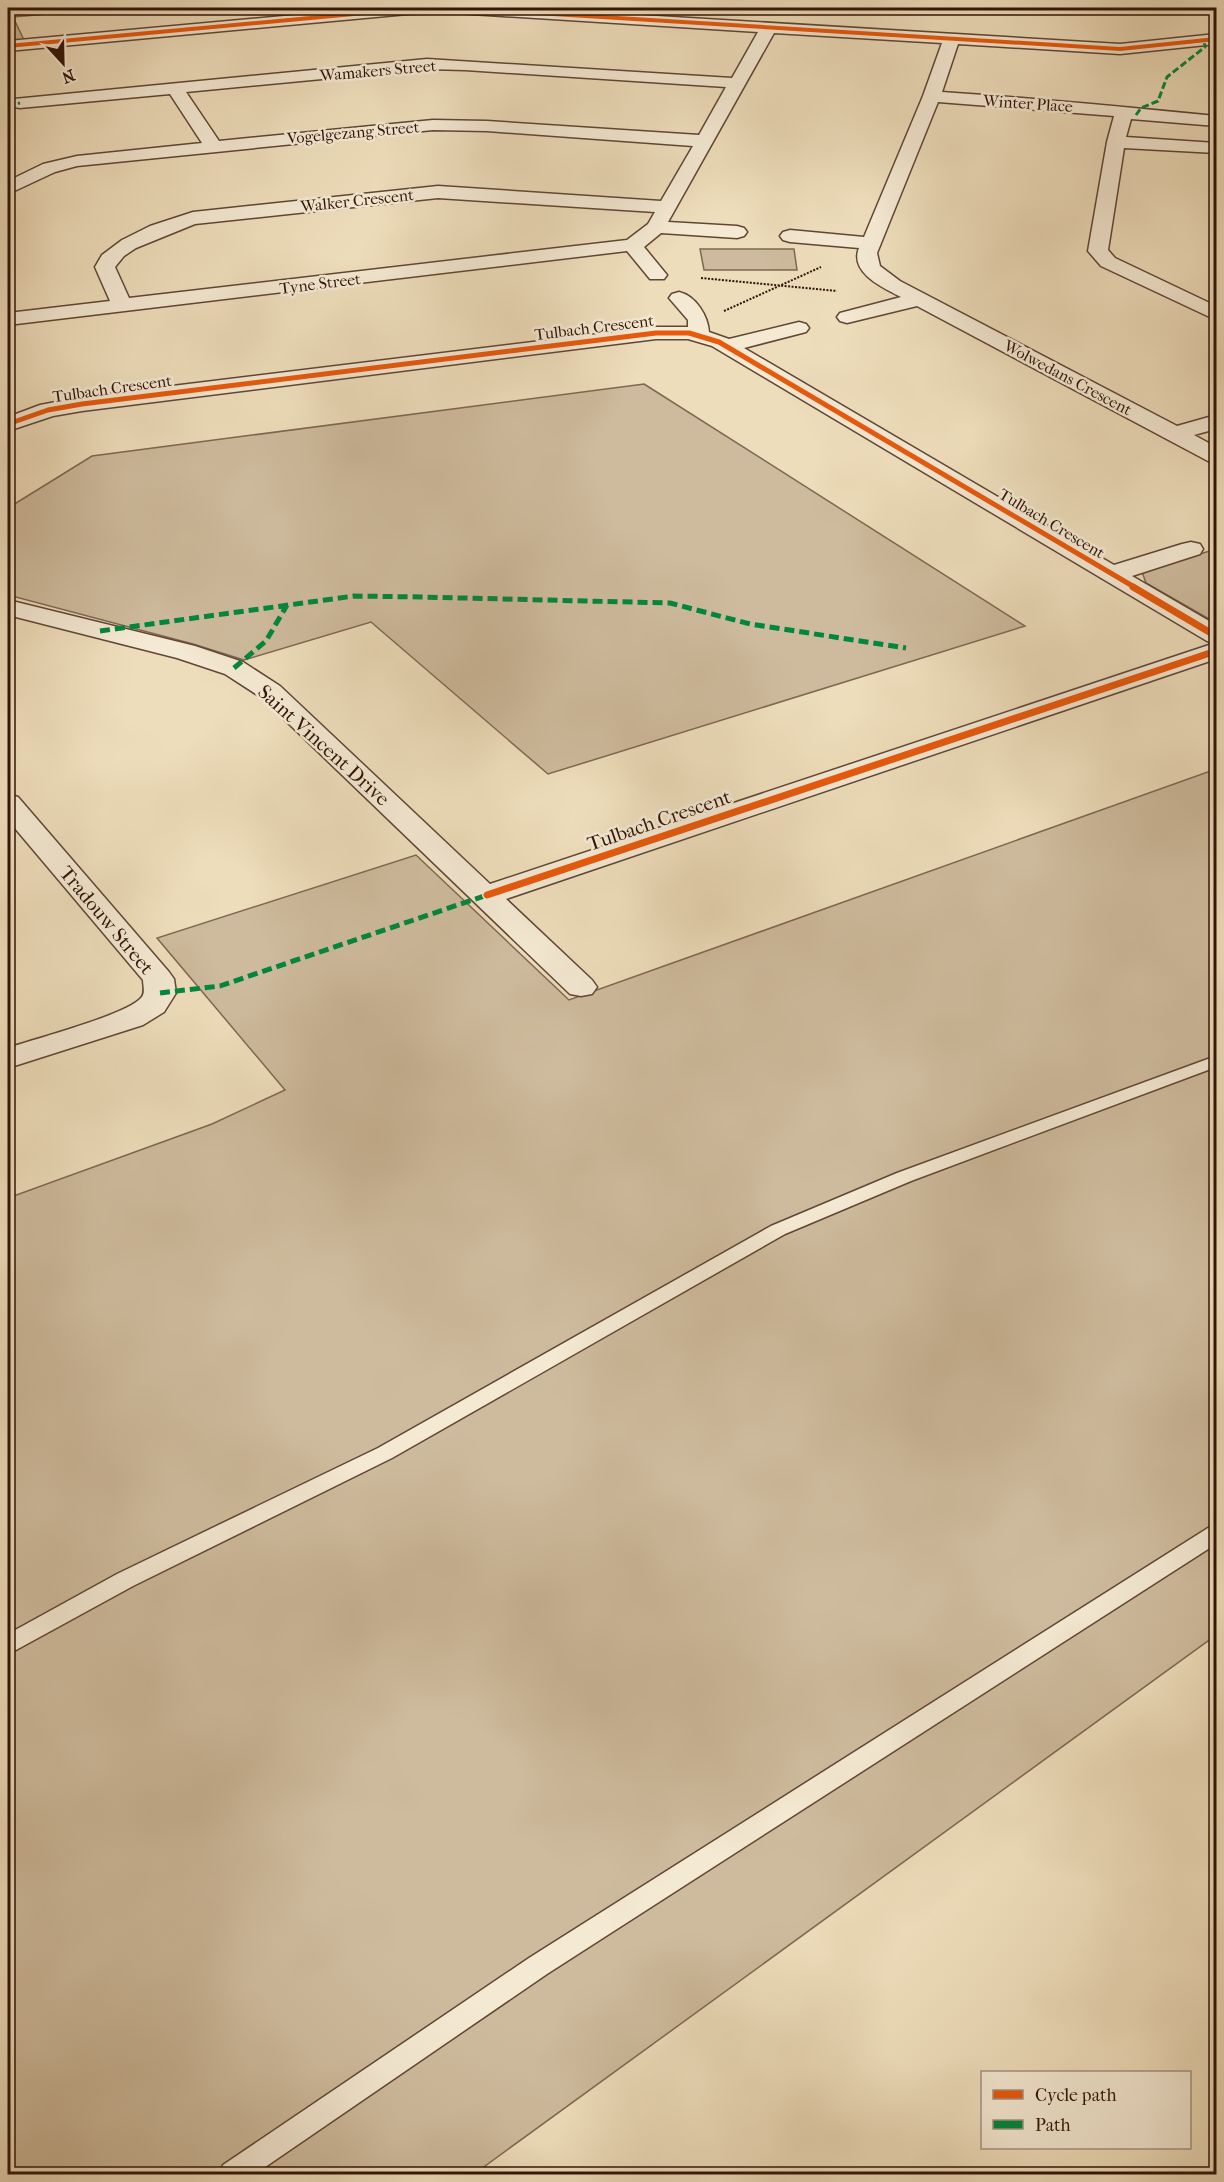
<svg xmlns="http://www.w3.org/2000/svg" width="1224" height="2182" font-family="'IM FELL French Canon',serif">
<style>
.green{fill:#cebb9d;stroke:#7f6752;stroke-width:1.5}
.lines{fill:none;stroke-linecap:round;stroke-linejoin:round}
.lane-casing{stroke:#604635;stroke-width:3}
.street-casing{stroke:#604635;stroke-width:3}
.path{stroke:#301308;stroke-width:2;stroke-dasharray:2 1.5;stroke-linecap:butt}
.lane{fill:#f4e9d3;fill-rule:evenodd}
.street{fill:#f4e9d3;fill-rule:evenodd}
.quiet-far1{stroke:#00873e;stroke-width:3;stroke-dasharray:7 3;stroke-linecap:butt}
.quiet{stroke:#00873e;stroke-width:5;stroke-dasharray:10 5;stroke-linecap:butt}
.cycleway-far2-casing{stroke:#f4e9d3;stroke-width:6}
.cycleway-far1-casing{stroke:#f4e9d3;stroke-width:8}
.cycleway-casing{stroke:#f4e9d3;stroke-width:10}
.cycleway-far2{stroke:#e8590c;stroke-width:4}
.cycleway-far1{stroke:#e8590c;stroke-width:5}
.cycleway{stroke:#e8590c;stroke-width:7}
.labels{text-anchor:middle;stroke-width:5;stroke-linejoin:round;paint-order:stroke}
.far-street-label{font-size:16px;fill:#301308;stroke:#f4e9d3}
.street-label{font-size:20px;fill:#301308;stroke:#f4e9d3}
</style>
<rect width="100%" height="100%" fill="#edb"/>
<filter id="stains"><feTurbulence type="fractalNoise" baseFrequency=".00333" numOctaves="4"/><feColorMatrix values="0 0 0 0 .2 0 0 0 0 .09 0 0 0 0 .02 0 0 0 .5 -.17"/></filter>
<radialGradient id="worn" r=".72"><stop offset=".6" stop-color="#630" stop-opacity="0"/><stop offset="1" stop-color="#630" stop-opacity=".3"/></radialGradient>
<path class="green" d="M8 8H116L13 17 24 40 8 41Z
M700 249H794L797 270H704Z
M644 384 1025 626 548 774 371 622 244 660 193 644 8 595V508L92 456Z
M1216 549V623L1146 583 1142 572Z
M1216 769V1635L474 2174H8V1198L212 1124 285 1090 157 938 416 855 569 1000Z"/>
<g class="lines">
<defs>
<path id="lane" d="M1216 1056V1067L911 1181 785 1234 392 1458 133 1586 16 1650 8 1653V1634L117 1574 378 1448 771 1226 897 1173Z
M1216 1526V1544L547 1974 255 2174H220L223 2165 529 1958 1208 1528Z"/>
<path id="street" d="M373 8H524L1120 44 1216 34V44L1120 54 958 44 942 92C1034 98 1125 107 1216 116V126L1131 119 1126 137 1216 143V153L1124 148 1108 250 1115 258 1216 306V320L1101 266 1088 251 1107 142 1114 116 938 102 877 253 880 266 900 281 1177 426 1216 415V429L1194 435 1216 447V463L1208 461 917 306 847 323 840 321 837 317 840 313 901 297C884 288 849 273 859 248L790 242 783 240 780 236 783 232 790 230 864 237 923 96 942 43 774 33 668 222 737 226 744 228 747 232 744 236 737 238 661 233 644 247 667 275 664 279H650L627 251 8 325V313L110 301 95 267 102 255 122 240 150 226 193 212 438 186 661 201 693 146 487 131 433 130 77 166 55 172 8 194V181L43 164 77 156 202 143 170 94 20 108 14 107 11 103 14 99 427 59 732 78 758 32 455 13 408 14 8 51V41ZM427 69 465 70 726 87 699 135 487 121 433 120 219 141 186 92ZM438 198 655 212 648 224 627 240 129 298 115 267 124 256 136 248 195 224Z
M679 292C696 296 708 316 709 332L729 339 799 322 806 324 809 328 806 332 744 348 1114 565 1182 544 1191 542 1200 544 1203 549 1200 554 1132 576 1216 625V659L506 899 592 980 597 987 592 994 581 996 570 994 262 698 225 674 177 658 8 615V600L195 646 243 662 280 686 490 884 1215 643 1207 641 712 346 688 339H656L82 411 53 416 8 431V417L40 405 82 397 656 327H688V320L669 298 672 294Z
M8 794 18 797 169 972 174 979 176 993 164 1012 143 1025 8 1068V1048C34 1039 126 1015 141 998 146 993 143 986 143 980L8 820Z"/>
</defs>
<use href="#lane" class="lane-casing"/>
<use href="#street" class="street-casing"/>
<path class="path" d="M701 278 837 291
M724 311 821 267"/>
<use href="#lane" class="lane"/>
<use href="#street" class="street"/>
<path class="quiet-far1" d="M8 105 20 103
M1136 115 1141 108 1158 101 1167 77 1205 47 1204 40"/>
<path class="quiet" d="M100 631 354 596 421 597 670 603 750 624 906 648
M234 668 266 641 287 605
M160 993 220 986 487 895"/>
<defs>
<path id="cycleway-far2" d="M8 46 408 9 455 8 1120 49 1216 39"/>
<path id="cycleway-far1" d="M8 424 48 410 82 404 656 333H689L719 342 1136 588"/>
<path id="cycleway" d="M1133 587 1216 636
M487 895 1216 651"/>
</defs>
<use href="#cycleway-far2" class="cycleway-far2-casing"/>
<use href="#cycleway-far1" class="cycleway-far1-casing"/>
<use href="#cycleway" class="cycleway-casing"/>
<use href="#cycleway-far2" class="cycleway-far2"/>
<use href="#cycleway-far1" class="cycleway-far1"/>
<use href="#cycleway" class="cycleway"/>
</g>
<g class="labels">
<g class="far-street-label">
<text transform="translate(378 70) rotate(-5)" y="6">Wamakers Street</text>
<text transform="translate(1028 103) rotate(4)" y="6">Winter Place</text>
<text transform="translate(353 132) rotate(-5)" y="6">Vogelgezang Street</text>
<text transform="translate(357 200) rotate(-6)" y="6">Walker Crescent</text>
<text transform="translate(320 283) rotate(-7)" y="6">Tyne Street</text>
<text transform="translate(594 327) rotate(-7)" y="6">Tulbach Crescent</text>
<text transform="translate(1068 377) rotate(28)" y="6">Wolwedans Crescent</text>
<text transform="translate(112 388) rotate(-8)" y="6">Tulbach Crescent</text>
<text transform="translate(1052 523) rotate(31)" y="6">Tulbach Crescent</text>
</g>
<g class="street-label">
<text transform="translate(324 745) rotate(42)" y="7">Saint Vincent Drive</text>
<text transform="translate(659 820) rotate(-19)" y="7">Tulbach Crescent</text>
<text transform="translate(107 920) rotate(50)" y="7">Tradouw Street</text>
</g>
</g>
<rect width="1224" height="2182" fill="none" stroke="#edb" stroke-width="30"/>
<rect x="9" y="9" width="1206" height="2164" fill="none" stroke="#301308" stroke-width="3"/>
<rect x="15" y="15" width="1194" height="2152" fill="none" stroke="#301308" stroke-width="1.5"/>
<rect x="981" y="2071" width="210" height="78" fill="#f4e9d3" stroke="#a69382" stroke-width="1.5"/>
<rect x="993" y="2090" width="30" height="9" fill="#e8590c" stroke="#a69382" stroke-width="1.5"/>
<text x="1035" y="2101" font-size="18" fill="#301308">Cycle path</text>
<rect x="993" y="2120" width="30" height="9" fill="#00873e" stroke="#a69382" stroke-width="1.5"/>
<text x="1035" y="2131" font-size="18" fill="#301308">Path</text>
<g transform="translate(63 63) rotate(158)" stroke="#f4e9d3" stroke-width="4.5" paint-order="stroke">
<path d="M0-4.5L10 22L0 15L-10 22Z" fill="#301308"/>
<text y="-9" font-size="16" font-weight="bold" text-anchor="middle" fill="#301308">N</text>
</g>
<rect width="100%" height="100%" filter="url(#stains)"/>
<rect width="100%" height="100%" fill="url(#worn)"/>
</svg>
